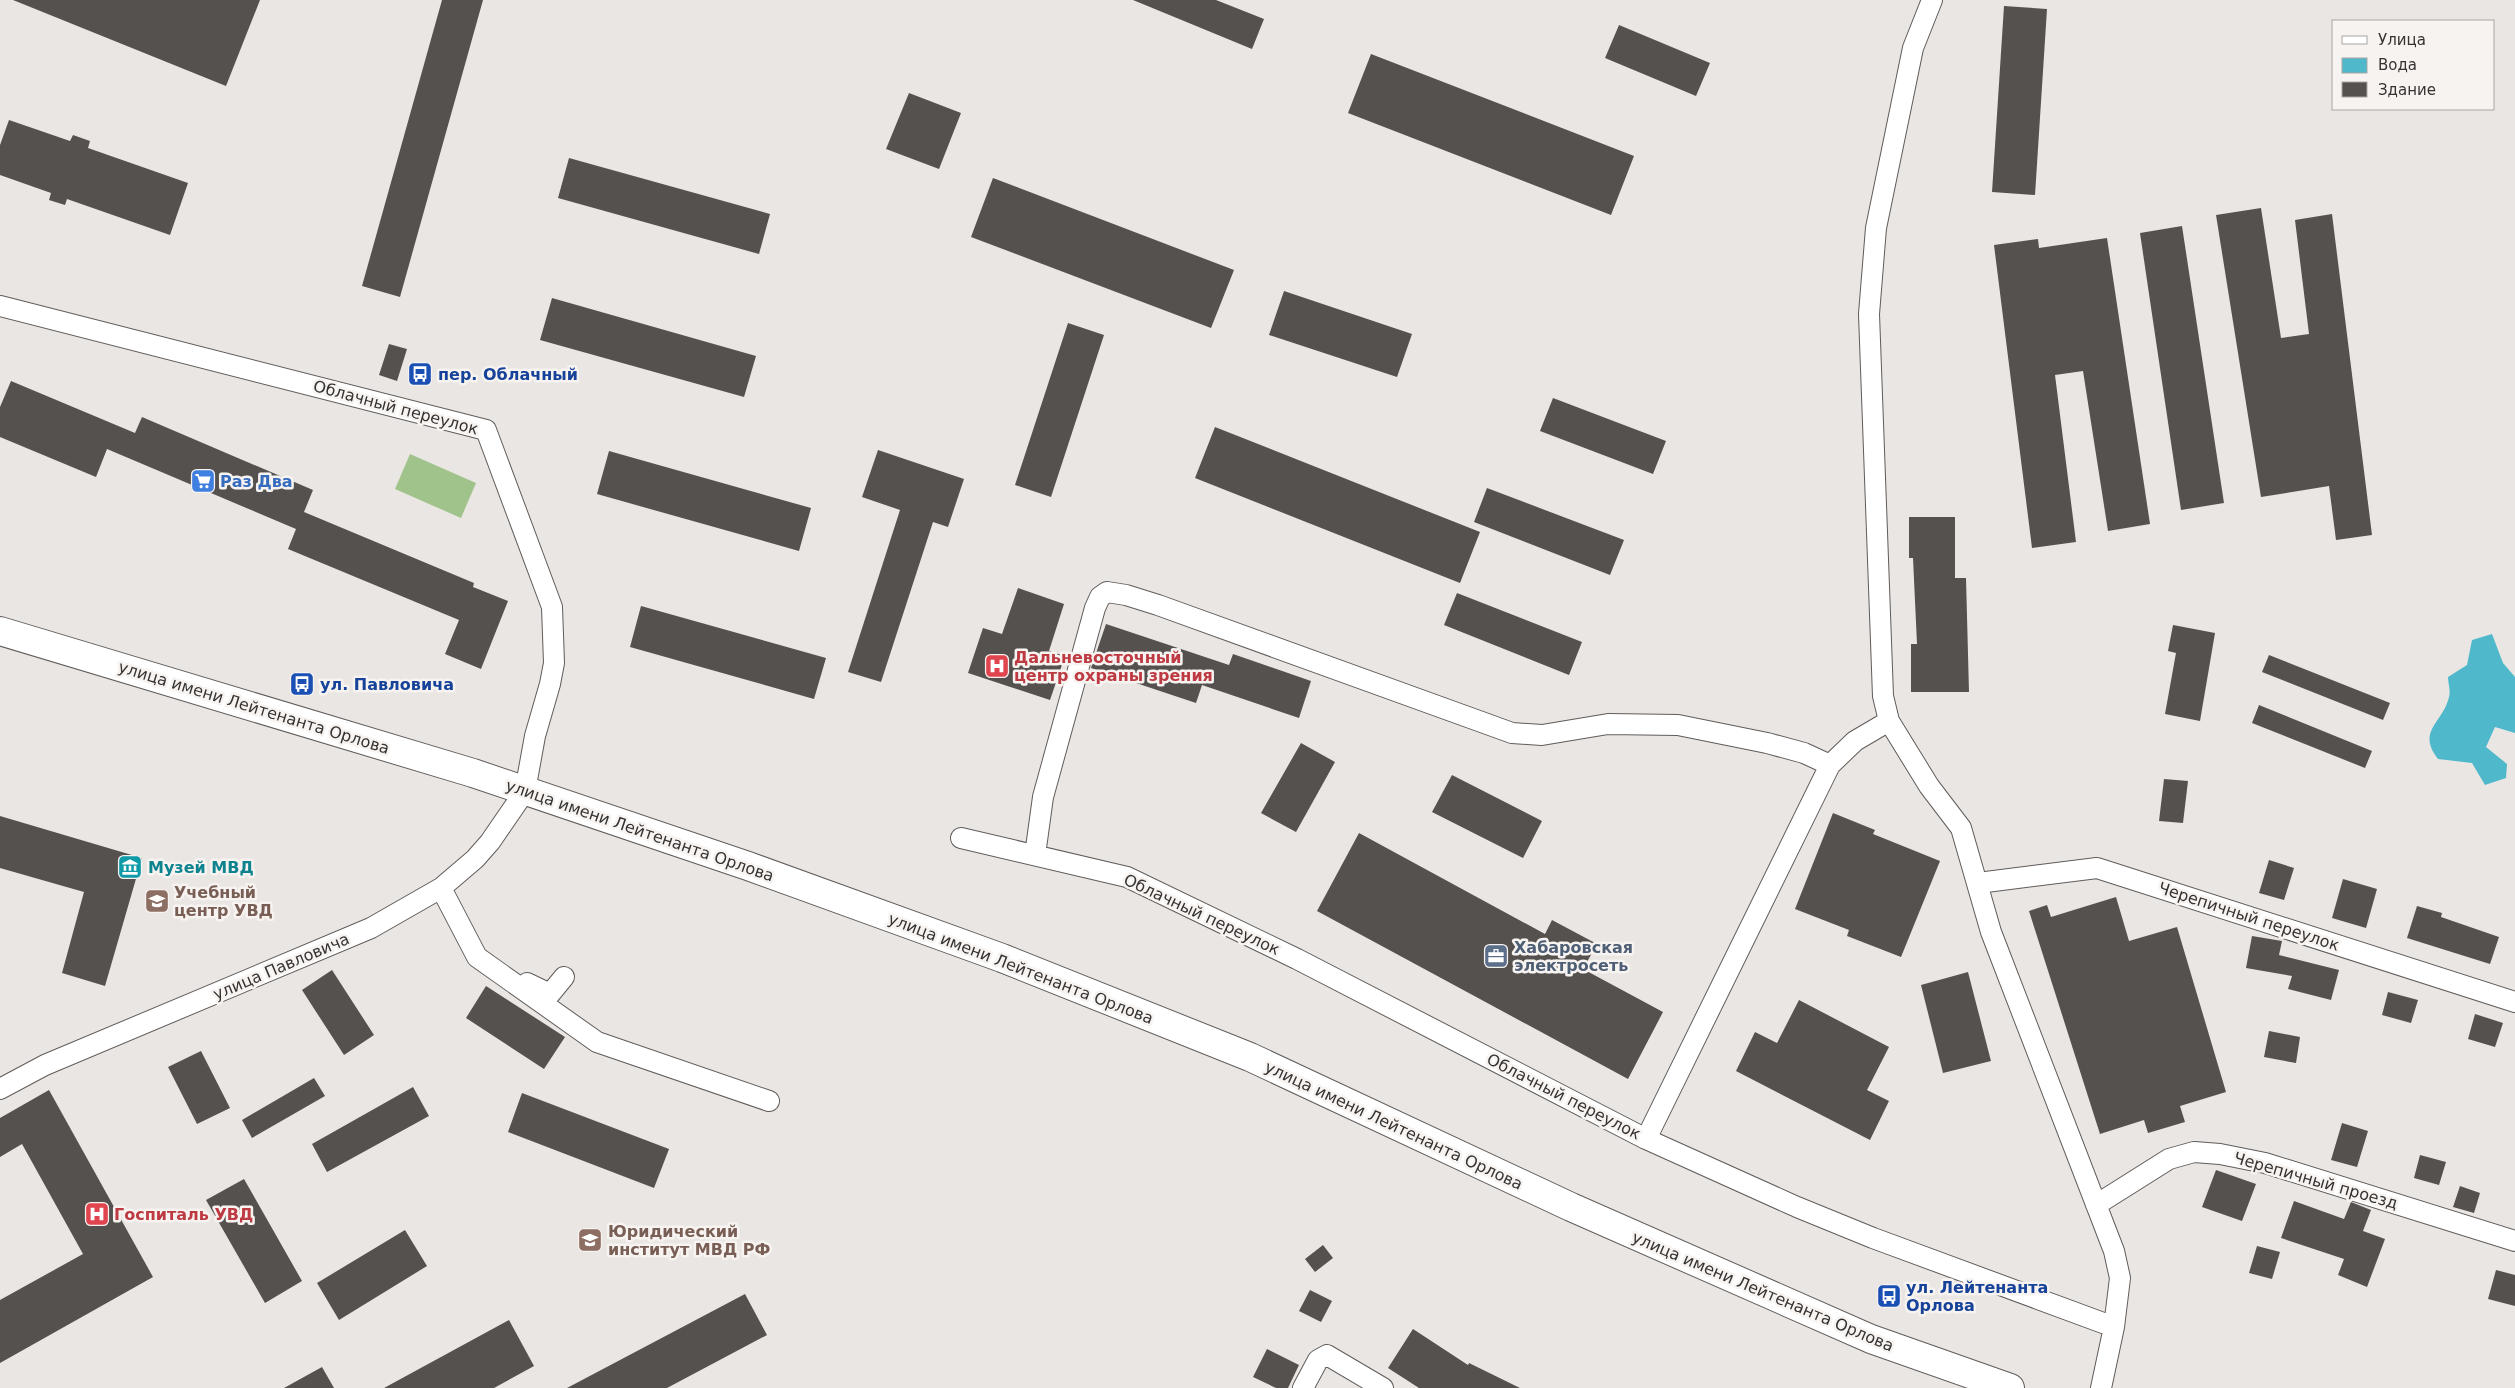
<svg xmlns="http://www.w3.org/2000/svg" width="2515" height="1388" font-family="'DejaVu Sans',sans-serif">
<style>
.green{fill:#a0c38b}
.water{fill:#4fb8cb}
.building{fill:#55514f}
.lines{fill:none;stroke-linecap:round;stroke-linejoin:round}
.minor-casing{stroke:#605c5a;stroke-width:22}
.secondary-casing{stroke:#605c5a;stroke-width:30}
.minor{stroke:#fff;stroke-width:20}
.secondary{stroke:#fff;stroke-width:28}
.labels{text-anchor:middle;stroke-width:5;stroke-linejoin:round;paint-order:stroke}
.transit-label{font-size:16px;font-weight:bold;fill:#164399;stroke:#f7f3f0;text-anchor:start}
.street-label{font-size:16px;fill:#353332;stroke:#f7f3f0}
.shop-label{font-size:16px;font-weight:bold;fill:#366cbe;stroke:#f7f3f0;text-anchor:start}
.health-label{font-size:16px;font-weight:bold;fill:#be3a42;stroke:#f7f3f0;text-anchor:start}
.culture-label{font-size:16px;font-weight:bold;fill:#0d838f;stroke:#f7f3f0;text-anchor:start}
.education-label{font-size:16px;font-weight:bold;fill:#785e54;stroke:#f7f3f0;text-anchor:start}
.service-label{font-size:16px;font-weight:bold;fill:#4e5e75;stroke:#f7f3f0;text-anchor:start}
</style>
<rect width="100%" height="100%" fill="#eae6e3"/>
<path class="green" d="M410 454 476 483 461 518 395 489Z"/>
<path class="water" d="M2492 634 2503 663 2515 677V733L2495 727 2486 747 2507 764 2506 778 2485 785 2472 763 2438 759C2416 731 2443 723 2449 697 2451 692 2448 683 2448 677L2467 665 2472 640Z"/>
<path class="building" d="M13 0H260L226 86Z
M442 0H483L400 297 362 286Z
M1133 0H1216L1264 19 1252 49Z
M2004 6 2047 9 2035 195 1992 192Z
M1619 25 1710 63 1696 96 1605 58Z
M1371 54 1634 156 1611 215 1348 113Z
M909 93 961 113 939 169 886 149Z
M9 120 70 141 73 135 90 141 88 148 188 183 170 235 67 199 65 205 49 200 51 193 0 175V145Z
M569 158 770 214 759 254 558 198Z
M993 178 1234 270 1211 328 971 237Z
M2261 208 2281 338 2309 334 2295 220 2332 214 2372 535 2336 540 2329 486 2261 497 2216 215Z
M2182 226 2224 503 2181 510 2140 233Z
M2107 238 2150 524 2108 531 2083 371 2055 375 2076 542 2032 548 1994 245 2038 239 2039 248Z
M1284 291 1412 334 1397 377 1269 335Z
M552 298 756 356 744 397 540 340Z
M1068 323 1104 335 1051 497 1015 485Z
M389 344 407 349 397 381 379 375Z
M11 381 135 433 142 417 313 490 304 512 474 583 473 587 508 601 481 669 445 654 459 620 288 549 296 529 107 449 96 477 0 437V407Z
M1553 398 1666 441 1653 474 1540 431Z
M1215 427 1480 532 1460 583 1195 478Z
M878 450 964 479 948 527 933 522 881 682 848 672 900 510 862 497Z
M609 451 811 508 799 551 597 494Z
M1487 488 1624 540 1610 575 1474 522Z
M1909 517H1955V578H1966L1969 692H1911V644H1917L1913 558H1909Z
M1018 588 1064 604 1049 651 1065 656 1050 700 968 673 983 628 1002 634Z
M1457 593 1582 642 1569 675 1444 625Z
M641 606 826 658 814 699 630 647Z
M1106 624 1229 665 1233 654 1311 681 1299 718 1202 685 1196 703 1091 668Z
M2173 625 2215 633 2200 721 2165 714 2176 653 2168 651Z
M2269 655 2390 703 2383 720 2262 672Z
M2259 705 2372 751 2365 768 2252 723Z
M1301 743 1335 762 1296 832 1261 813Z
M1452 775 1542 821 1523 858 1432 812Z
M2164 779 2188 781 2183 823 2159 821Z
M1833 813 1875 830 1873 834 1940 861 1901 957 1847 936 1849 930 1795 909Z
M0 816 142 858 105 986 62 973 84 892 0 868Z
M1359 833 1545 934 1552 920 1597 944 1583 969 1663 1012 1628 1079 1317 911Z
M2269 860 2294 868 2284 900 2259 893Z
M2343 879 2377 889 2366 928 2332 918Z
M2116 897 2129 941 2177 927 2226 1092 2180 1106 2185 1122 2148 1133 2144 1120 2100 1134 2029 911 2047 905 2051 917Z
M2417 906 2442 913 2441 917 2499 937 2490 964 2407 938Z
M2252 936 2282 941 2279 955 2339 970 2331 1000 2288 989 2292 976 2246 968Z
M332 970 374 1035 344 1055 302 990Z
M1968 972 1991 1061 1943 1073 1921 985Z
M486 986 565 1037 544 1069 466 1018Z
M2388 992 2418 1000 2411 1023 2382 1015Z
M1799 1000 1889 1047 1867 1090 1889 1101 1870 1140 1736 1071 1755 1032 1777 1043Z
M2475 1014 2503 1023 2495 1047 2468 1039Z
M2269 1031 2300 1037 2296 1063 2264 1057Z
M201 1051 230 1108 197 1124 168 1067Z
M314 1078 325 1096 252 1138 242 1120Z
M413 1087 429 1116 327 1172 312 1144Z
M49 1090 153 1277 0 1363V1300L83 1254 22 1144 0 1157V1118Z
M522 1093 669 1149 654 1188 508 1132Z
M2342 1123 2368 1131 2357 1167 2331 1160Z
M2420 1155 2446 1162 2439 1185 2414 1178Z
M2216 1170 2256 1184 2242 1221 2202 1207Z
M244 1179 302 1281 265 1303 206 1200Z
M2460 1186 2480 1193 2474 1213 2453 1207Z
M2294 1201 2344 1219 2351 1202 2371 1210 2363 1231 2385 1239 2367 1287 2338 1275 2344 1259 2281 1238Z
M405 1230 427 1266 339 1320 317 1283Z
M1323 1245 1333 1258 1315 1272 1305 1259Z
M2257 1246 2280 1252 2272 1279 2249 1273Z
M2496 1270 2515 1275V1306L2488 1299Z
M1310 1290 1332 1301 1321 1322 1299 1311Z
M745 1294 767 1335 667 1388H567Z
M509 1320 534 1366 494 1388H384Z
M1413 1329 1468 1365 1469 1363 1520 1388H1419L1388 1368Z
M1267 1349 1299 1365 1288 1388H1276L1253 1377Z
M322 1367 334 1388H284Z"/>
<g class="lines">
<defs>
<path id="minor" d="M1932 0 1913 48 1876 228 1869 314 1883 696 1889 721 1929 786 1961 828 1991 932 2114 1251 2120 1278 2114 1327 2101 1388
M0 306 486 430 552 607 554 663 550 684 535 736 525 791 490 842 475 859 441 888 371 928 45 1065 0 1089
M961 838 1127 877 1297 959 1646 1139 1797 1207 1873 1238 2114 1327
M1035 855 1043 797 1095 608 1100 597 1107 592 1126 595 1158 605 1512 733 1542 735 1608 724 1678 725 1767 743 1804 753 1830 765
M1978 883 2097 868 2515 1002
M441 888 477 957 597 1042 769 1101
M527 983 550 994 564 977
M1646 1139 1830 765 1855 741 1889 721
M2096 1205 2169 1159 2194 1152 2220 1154 2265 1163 2515 1241
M1303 1388 1318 1360 1327 1355 1383 1388"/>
<path id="secondary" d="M0 631 473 773 748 866 1002 958 1250 1057 1571 1207 1871 1339 2010 1388"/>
</defs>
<use href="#minor" class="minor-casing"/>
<use href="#secondary" class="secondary-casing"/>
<use href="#minor" class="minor"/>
<use href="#secondary" class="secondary"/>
</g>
<defs>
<symbol id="bus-square" viewBox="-11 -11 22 22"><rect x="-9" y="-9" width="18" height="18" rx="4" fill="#1a4fb4" stroke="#f7f3f0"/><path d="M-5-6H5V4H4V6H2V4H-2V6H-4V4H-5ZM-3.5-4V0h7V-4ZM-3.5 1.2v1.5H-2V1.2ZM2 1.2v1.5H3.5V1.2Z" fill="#fff"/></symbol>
<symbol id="supermarket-square" viewBox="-11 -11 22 22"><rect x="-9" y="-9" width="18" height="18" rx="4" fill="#3f7fe0" stroke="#f7f3f0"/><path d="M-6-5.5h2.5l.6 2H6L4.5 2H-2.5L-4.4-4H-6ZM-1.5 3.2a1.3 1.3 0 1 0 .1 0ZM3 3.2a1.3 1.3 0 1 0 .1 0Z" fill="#fff"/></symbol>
<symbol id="hospital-square" viewBox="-11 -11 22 22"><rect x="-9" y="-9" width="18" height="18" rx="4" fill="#e0444e" stroke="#f7f3f0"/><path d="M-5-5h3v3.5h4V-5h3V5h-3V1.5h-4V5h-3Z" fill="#fff"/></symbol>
<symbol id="museum-square" viewBox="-11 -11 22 22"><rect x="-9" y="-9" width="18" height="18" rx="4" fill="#0f9aa8" stroke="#f7f3f0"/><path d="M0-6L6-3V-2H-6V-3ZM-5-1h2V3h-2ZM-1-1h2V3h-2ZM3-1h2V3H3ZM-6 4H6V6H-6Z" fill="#fff"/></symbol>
<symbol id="university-square" viewBox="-11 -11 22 22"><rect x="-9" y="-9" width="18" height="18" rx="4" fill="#8d6e63" stroke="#f7f3f0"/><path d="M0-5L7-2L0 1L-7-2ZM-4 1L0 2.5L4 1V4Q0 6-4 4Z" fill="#fff"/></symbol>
<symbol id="office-square" viewBox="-11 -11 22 22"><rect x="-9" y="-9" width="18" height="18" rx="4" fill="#5c6f8a" stroke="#f7f3f0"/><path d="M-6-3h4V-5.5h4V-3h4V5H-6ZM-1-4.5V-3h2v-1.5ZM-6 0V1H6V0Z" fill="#fff"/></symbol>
</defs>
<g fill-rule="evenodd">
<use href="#bus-square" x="406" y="360" width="28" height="28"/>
<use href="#supermarket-square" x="189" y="467" width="28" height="28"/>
<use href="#hospital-square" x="983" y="652" width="28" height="28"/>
<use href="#bus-square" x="288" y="670" width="28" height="28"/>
<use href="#museum-square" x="116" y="853" width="28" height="28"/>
<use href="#university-square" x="143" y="887" width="28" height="28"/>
<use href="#office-square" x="1482" y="942" width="28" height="28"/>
<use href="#hospital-square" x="83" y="1200" width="28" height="28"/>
<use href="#university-square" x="576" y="1226" width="28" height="28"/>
<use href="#bus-square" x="1875" y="1282" width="28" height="28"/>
</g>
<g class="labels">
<g class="transit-label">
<text x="438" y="380">пер. Облачный</text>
<text x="320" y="690">ул. Павловича</text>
<text x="1906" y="1293">ул. Лейтенанта<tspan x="1906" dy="18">Орлова</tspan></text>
</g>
<g class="street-label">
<text transform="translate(396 407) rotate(15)" y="6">Облачный переулок</text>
<text transform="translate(254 707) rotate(17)" y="6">улица имени Лейтенанта Орлова</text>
<text transform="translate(640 830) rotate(19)" y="6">улица имени Лейтенанта Орлова</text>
<text transform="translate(1202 914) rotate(25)" y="6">Облачный переулок</text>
<text transform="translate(2249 916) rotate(18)" y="6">Черепичный переулок</text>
<text transform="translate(281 966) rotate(-23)" y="6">улица Павловича</text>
<text transform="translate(1021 968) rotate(21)" y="6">улица имени Лейтенанта Орлова</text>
<text transform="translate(1564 1096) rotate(27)" y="6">Облачный переулок</text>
<text transform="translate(1394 1125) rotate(25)" y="6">улица имени Лейтенанта Орлова</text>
<text transform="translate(2316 1180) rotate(16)" y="6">Черепичный проезд</text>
<text transform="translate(1763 1291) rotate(23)" y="6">улица имени Лейтенанта Орлова</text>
</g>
<g class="shop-label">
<text x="220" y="487">Раз Два</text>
</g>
<g class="health-label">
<text x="1014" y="663">Дальневосточный<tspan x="1014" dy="18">центр охраны зрения</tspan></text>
<text x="114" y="1220">Госпиталь УВД</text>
</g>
<g class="culture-label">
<text x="148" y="873">Музей МВД</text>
</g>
<g class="education-label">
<text x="174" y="898">Учебный<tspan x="174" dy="18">центр УВД</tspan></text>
<text x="608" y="1237">Юридический<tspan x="608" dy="18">институт МВД РФ</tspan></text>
</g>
<g class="service-label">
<text x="1514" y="953">Хабаровская<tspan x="1514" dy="18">электросеть</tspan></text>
</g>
</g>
<rect x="2332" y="20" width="162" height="90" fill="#f7f3f0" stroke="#a9a6a4"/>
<rect x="2342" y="36" width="25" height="8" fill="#ffffff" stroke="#a9a6a4"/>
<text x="2378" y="45" font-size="15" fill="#353332">Улица</text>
<rect x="2342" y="58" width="25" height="15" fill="#4fb8cb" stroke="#a9a6a4"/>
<text x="2378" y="70" font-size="15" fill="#353332">Вода</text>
<rect x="2342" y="82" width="25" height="15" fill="#55514f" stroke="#a9a6a4"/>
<text x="2378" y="95" font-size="15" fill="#353332">Здание</text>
</svg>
